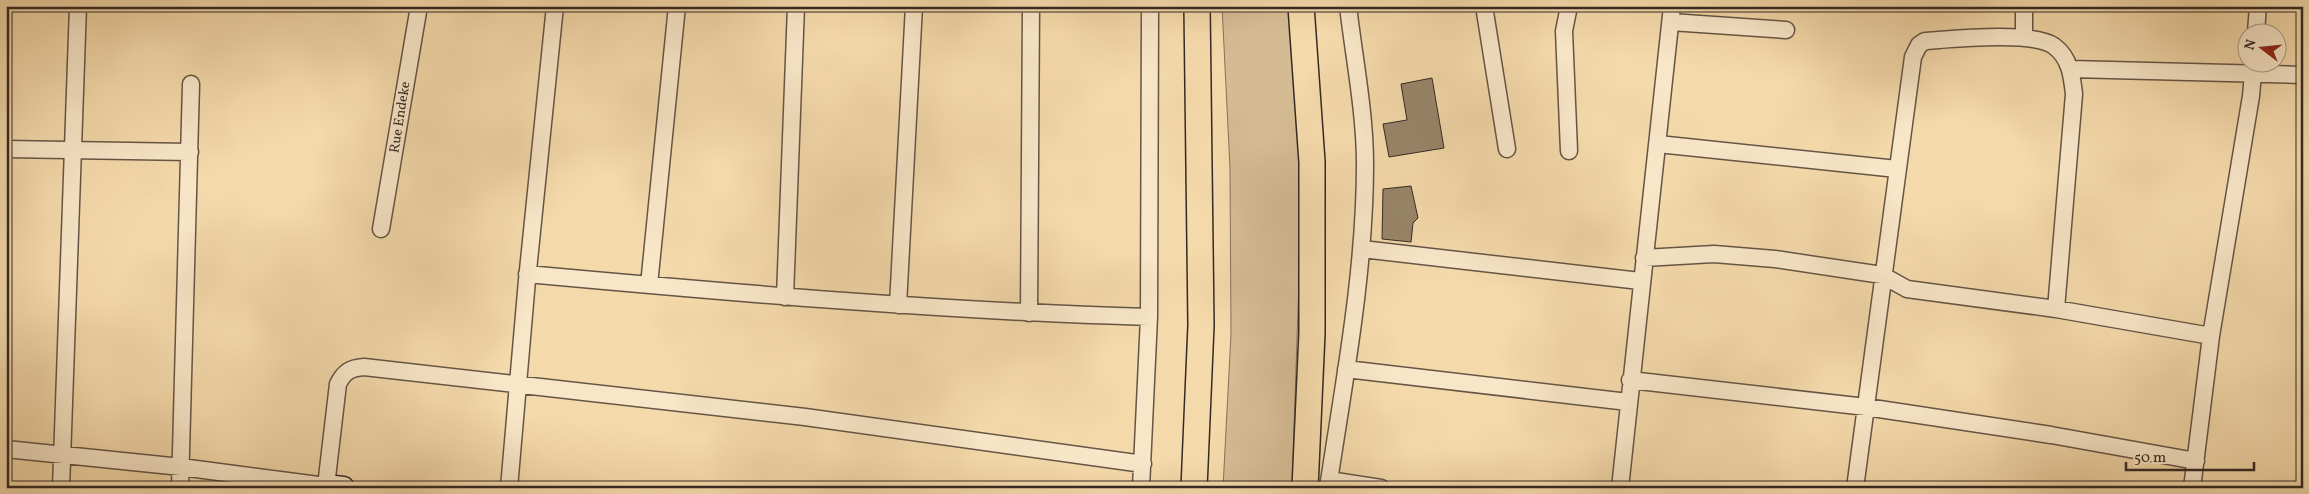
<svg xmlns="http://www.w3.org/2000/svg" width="2309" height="494" font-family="Vollkorn,serif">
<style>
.grass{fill:#d4bb93;stroke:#84725c}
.building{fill:#98856a;stroke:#352924}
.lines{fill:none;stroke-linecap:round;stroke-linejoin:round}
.street-casing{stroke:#655546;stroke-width:19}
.secondary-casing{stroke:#352924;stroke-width:25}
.primary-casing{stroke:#352924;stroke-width:28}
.street{stroke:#f8e6c8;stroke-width:16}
.secondary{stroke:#f8e6c8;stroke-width:22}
.primary{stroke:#f4d9aa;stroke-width:25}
.labels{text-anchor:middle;stroke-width:4;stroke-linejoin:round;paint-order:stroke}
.street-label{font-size:14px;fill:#352924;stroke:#f8e6c8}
</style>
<rect width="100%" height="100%" fill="#f4d9aa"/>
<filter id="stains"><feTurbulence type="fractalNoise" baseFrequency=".004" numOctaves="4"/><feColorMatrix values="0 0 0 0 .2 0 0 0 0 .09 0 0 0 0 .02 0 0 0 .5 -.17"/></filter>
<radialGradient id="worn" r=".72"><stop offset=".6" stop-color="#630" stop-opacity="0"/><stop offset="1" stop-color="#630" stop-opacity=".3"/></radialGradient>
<path class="grass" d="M1222 6H1291L1300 154V251L1292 488H1223L1231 334 1230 168Z"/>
<path class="building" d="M1432 78 1444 148 1389 157 1383 124 1407 120 1401 84Z
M1411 186 1418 218 1413 223 1411 242 1382 239 1383 189Z"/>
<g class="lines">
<defs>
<path id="street" d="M1484 6 1507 149
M2024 6V37
M1671 22 1786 30
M2256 32 2258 6
M2071 69 2303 75
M1658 144 1897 169
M6 149 190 152
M1569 151 1564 31 1569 6
M381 229 419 6
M1362 249 1640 281
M1644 258 1714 254 1775 259 1882 275 1907 289 2056 309 2211 336
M527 274C735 293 941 311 1149 317
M649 285 677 6
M785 297 796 6
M898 305 914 6
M1029 313 1031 6
M1346 369 1628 402
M1630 380 1866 407 2051 435 2196 461
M6 449 181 467 326 486 338 384C344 372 350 368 364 367L805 417 1143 464
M1329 480 1381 488
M61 488 78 6
M180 488 191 84
M509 488 527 280 555 6
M1141 488 1149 317 1150 6
M1328 488C1344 381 1365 273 1365 164 1365 112 1354 58 1348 6
M1620 488 1672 6
M1855 488 1913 57 1919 45 1925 41C1954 39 2033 31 2054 46 2070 58 2072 76 2074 94L2056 309
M2192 488 2211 336 2251 96 2254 62"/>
<path id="secondary" d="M326 488V486L343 488"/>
<path id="primary" d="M1301 6 1312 162V333L1305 488
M1194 488 1201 325 1197 6"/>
</defs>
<use href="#street" class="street-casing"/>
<use href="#secondary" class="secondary-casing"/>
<use href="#primary" class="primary-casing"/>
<use href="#street" class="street"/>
<use href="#secondary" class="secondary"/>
<use href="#primary" class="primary"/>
</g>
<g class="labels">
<g class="street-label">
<text transform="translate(399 117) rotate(-81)" y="5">Rue Endeke</text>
</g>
</g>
<rect width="2309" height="494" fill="none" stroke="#f4d9aa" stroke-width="25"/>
<rect x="8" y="8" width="2294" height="479" fill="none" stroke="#352924" stroke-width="2.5"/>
<rect x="12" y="12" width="2284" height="469" fill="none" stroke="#352924"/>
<g transform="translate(2262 48) rotate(286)"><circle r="24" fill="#f8e6c8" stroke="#aa9a86"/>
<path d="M0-4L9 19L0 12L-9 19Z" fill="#8f2418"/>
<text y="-8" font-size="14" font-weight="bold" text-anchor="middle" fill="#352924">N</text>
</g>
<path d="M2126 462v8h128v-8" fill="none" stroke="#352924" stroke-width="2.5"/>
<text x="2134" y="462" font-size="15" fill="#352924" stroke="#f8e6c8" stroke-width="4" paint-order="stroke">50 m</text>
<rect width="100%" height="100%" filter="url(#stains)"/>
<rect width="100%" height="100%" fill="url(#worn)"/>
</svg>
